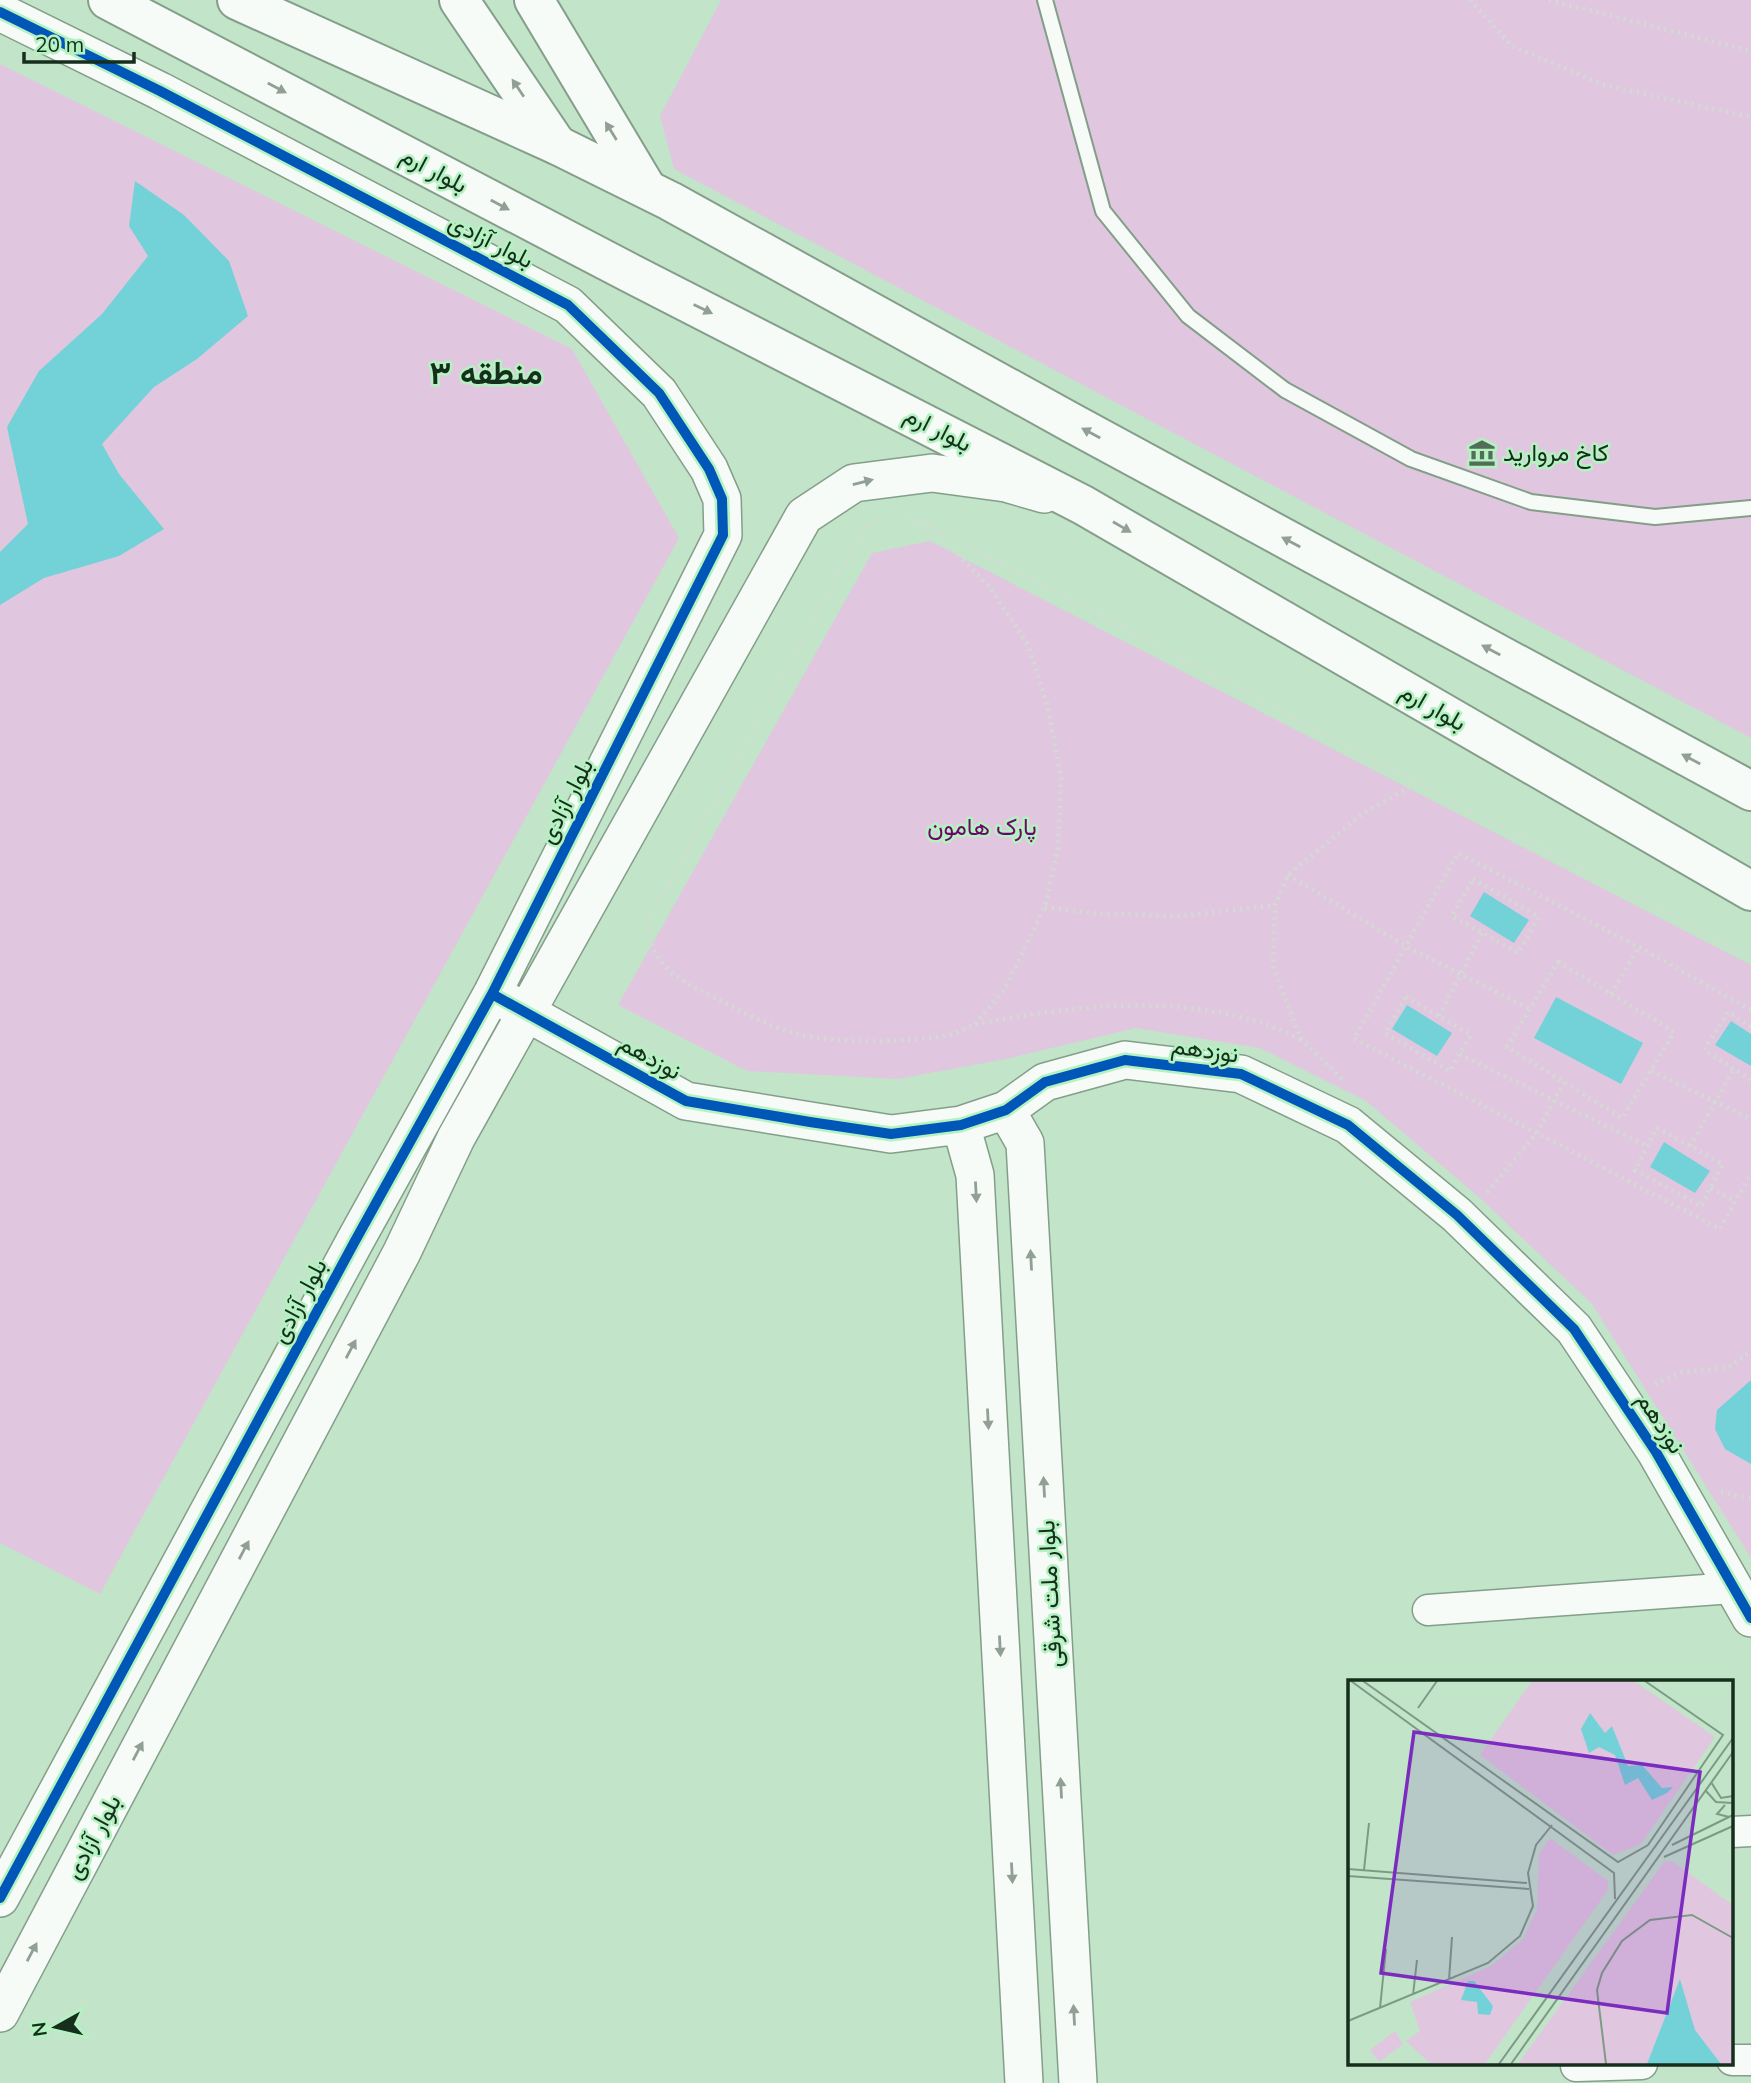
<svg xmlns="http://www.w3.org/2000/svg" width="1751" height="2083" font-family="Mulish,Vazirmatn,sans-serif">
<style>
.green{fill:#e0c7df}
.water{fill:#72d2d8}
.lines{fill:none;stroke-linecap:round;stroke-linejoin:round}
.service-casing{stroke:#849e8a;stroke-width:18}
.minor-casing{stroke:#849e8a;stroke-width:33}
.tertiary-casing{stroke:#849e8a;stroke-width:40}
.secondary-casing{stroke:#849e8a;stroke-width:42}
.primary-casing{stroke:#849e8a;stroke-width:42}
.path{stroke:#d1dcd3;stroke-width:4.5;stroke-dasharray:2 5;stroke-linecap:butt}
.service{stroke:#f6fbf7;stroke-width:14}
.minor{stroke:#f6fbf7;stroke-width:30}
.tertiary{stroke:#f6fbf7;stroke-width:37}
.secondary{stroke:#f6fbf7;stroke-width:38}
.primary{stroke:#f6fbf7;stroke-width:38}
.cycleway-casing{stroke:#b4f2c1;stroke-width:15}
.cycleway{stroke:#0057b8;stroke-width:10}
.oneway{fill:#919f94}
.labels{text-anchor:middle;stroke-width:5;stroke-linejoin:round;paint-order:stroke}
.street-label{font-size:24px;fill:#162e1c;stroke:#b4f2c1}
.poi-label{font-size:24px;fill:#162e1c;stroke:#b4f2c1;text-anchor:start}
.park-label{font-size:24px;fill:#6e0369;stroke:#b4f2c1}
.district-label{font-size:32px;font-weight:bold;fill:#162e1c;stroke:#b4f2c1}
.inset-road{fill:none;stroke:#7d9b84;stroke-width:2}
.view{fill:#7b2cbf;fill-opacity:0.15;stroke:#7b2cbf;stroke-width:3.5}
.inset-edge{fill:none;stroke:#162e1c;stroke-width:3.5}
</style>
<rect width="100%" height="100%" fill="#c2e4c9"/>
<path class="green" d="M721 0H1751V738L674 169 660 116Z
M0 64 572 349 679 538 100 1594 0 1543Z
M930 541 1751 965V1558L1592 1304 1481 1199 1366 1101 1260 1048 1136 1028 1006 1059 898 1079 747 1071 618 1005 872 553Z"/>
<path class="water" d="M135 181 184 215 229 261 248 316 197 359 154 387 102 444 119 474 164 529 119 556 44 578 0 605V552L28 524 7 427 39 371 102 314 148 256 129 226Z
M1484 892 1529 920 1514 943 1470 916Z
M1556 997 1643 1043 1621 1084 1534 1038Z
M1407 1005 1452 1033 1437 1056 1392 1029Z
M1731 1021 1751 1034V1066L1715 1045Z
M1664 1142 1710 1171 1695 1193 1650 1167Z
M1751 1380V1464L1725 1449 1715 1429 1717 1410Z"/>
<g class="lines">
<defs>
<path id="service" d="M1045 0 1103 211 1188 316 1285 390 1411 459 1531 502 1655 517 1751 508"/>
<path id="minor" d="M1428 1610 1733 1588
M1732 1832 1751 1831
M1732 2060H1751
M1576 2066 1642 2064"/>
<path id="tertiary" d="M0 12 160 91 568 305 659 393 709 469 722 499 723 535 492 994 355 1241 0 1898
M506 1001 686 1101 891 1134 961 1125 1006 1110 1045 1082 1125 1060 1241 1074 1348 1125 1457 1215 1574 1329 1656 1452 1751 1618
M1006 1110 1025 1143 1078 2083
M961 1125 975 1175 1024 2083
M0 2013 402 1252 456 1138 804 516 854 483 932 473 1006 483 1044 494"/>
<path id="secondary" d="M459 0 557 145
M534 0 647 189"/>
<path id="primary" d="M108 0 632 274 1083 505 1751 891
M237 0 557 145 670 201 1072 423 1751 791"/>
</defs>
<use href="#service" class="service-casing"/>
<use href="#minor" class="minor-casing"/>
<use href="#tertiary" class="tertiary-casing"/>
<use href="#secondary" class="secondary-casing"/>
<use href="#primary" class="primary-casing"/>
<path class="path" d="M1470 0 1512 46 1604 85 1751 117
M1549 0 1751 51
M910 515 1417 783
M879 518 863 530 647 923C650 965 679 980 713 997 741 1011 771 1028 801 1035 837 1043 913 1043 948 1035 959 1033 968 1026 978 1024 1021 1015 1066 1009 1109 1006 1155 1004 1207 1007 1251 1020 1268 1024 1284 1032 1301 1039
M914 520 948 545 989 586 1028 645 1048 707 1061 778 1058 848 1045 907 1004 990 975 1024
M1288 875 1407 947 1530 1009
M1473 879 1539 917 1518 953 1452 916Z
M1045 907 1090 913 1182 916 1275 905
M1558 962 1674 1032 1622 1118 1507 1047Z
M1611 994 1639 947
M1406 997 1471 1035 1450 1071 1385 1033Z
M1751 1010 1639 947 1458 853 1354 1039 1537 1133 1720 1229 1751 1173
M1439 1016 1482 933
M1751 1027 1728 1012 1704 1050 1751 1080
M1460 1054 1647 1146
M1651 1071 1751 1119
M1342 1079 1301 1039 1273 966 1275 905 1288 875 1362 814 1417 783 1751 958
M1657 1128 1723 1164 1701 1206 1635 1170Z
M1690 1146 1734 1069
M1711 1188 1735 1201
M1487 1192 1537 1133 1564 1082
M1655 1384 1682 1372 1728 1368 1751 1351
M1721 1492 1751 1499"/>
<use href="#service" class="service"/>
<use href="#minor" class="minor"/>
<use href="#tertiary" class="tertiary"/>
<use href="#secondary" class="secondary"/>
<use href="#primary" class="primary"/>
<defs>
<path id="cycleway" d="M0 12 160 91 568 305 659 393 709 469 722 499 723 535 492 994 355 1241 0 1898
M492 994 686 1101 810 1122 891 1134 961 1125 1006 1110 1045 1082 1125 1060 1241 1074 1348 1125 1457 1215 1574 1329 1656 1452 1751 1618"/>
</defs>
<use href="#cycleway" class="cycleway-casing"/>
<use href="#cycleway" class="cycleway"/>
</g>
<defs><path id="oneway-solid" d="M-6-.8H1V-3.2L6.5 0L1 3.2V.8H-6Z" transform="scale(1.75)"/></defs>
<g class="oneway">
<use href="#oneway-solid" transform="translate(277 88) rotate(28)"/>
<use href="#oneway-solid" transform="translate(518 88) rotate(-124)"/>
<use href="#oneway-solid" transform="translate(611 131) rotate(-122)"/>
<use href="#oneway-solid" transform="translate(500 205) rotate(28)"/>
<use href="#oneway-solid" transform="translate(703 309) rotate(26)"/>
<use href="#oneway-solid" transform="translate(1091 433) rotate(-152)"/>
<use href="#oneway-solid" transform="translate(863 482) rotate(-14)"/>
<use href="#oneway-solid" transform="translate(1122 527) rotate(30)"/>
<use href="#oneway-solid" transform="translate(1291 542) rotate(-152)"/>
<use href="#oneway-solid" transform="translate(1491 650) rotate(-152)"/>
<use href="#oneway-solid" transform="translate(1691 759) rotate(-152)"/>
<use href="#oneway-solid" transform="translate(976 1192) rotate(87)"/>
<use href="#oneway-solid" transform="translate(1031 1260) rotate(-93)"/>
<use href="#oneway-solid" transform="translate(351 1349) rotate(-62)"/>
<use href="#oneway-solid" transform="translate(988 1419) rotate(87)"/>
<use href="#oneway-solid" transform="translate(1044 1487) rotate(-93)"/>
<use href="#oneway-solid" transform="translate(244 1550) rotate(-62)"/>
<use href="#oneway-solid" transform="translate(1000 1646) rotate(87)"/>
<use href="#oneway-solid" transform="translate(138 1751) rotate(-62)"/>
<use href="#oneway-solid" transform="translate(1061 1788) rotate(-93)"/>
<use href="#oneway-solid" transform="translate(1012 1873) rotate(87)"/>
<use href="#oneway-solid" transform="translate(32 1952) rotate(-62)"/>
<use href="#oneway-solid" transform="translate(1074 2015) rotate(-93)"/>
</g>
<defs>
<symbol id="museum-bare" viewBox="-9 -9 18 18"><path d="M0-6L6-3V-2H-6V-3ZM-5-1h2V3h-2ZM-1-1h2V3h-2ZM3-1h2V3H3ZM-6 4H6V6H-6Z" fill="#526e59" stroke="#b4f2c1" stroke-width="2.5" paint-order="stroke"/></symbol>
</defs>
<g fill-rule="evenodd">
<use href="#museum-bare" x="1463" y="434" width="38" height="38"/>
</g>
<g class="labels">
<g class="street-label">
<text transform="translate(434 170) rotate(28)" y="8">بلوار ارم</text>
<text transform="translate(491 241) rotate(27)" y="8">بلوار آزادی</text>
<text transform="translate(938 429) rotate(27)" y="8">بلوار ارم</text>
<text transform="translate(1433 707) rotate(30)" y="8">بلوار ارم</text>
<text transform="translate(566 801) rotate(-63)" y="8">بلوار آزادی</text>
<text transform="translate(1205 1050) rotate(8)" y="8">نوزدهم</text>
<text transform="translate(650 1057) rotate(29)" y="8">نوزدهم</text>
<text transform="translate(299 1301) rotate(-62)" y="8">بلوار آزادی</text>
<text transform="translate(1661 1423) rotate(57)" y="8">نوزدهم</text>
<text transform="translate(1050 1594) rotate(-93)" y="8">بلوار ملت شرقی</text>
<text transform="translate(93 1837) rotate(-62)" y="8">بلوار آزادی</text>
</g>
<g class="poi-label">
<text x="1503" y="461">کاخ مروارید</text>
</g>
<g class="park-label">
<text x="982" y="835">پارک هامون</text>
</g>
<g class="district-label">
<text x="486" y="384">منطقه ۳</text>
</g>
</g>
<g transform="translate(1348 1680)">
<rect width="385" height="385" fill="#c2e4c9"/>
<path d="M184 1H286L367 57 293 164 265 175 132 75ZM202 158 260 201V210L137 384H83L58 361 72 351 62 322 143 286 175 259 189 229 191 174ZM324 181 385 225V384H170L316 182ZM47 351 55 364 31 382 22 370Z" fill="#e0c7df"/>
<path d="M242 33 257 53 264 46 280 86 294 85 314 108 325 107 319 113 304 120 290 98 277 105 267 75 251 67 241 73 233 49ZM332 299 347 350 373 384H299ZM120 301H126L145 326 142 335 130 334 129 322 113 320Z" fill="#72d2d8"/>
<path class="inset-road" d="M3 1 266 193 267 219M15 1 270 182 300 165 375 55 297 1M70 28 89 1M363 102 373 118 385 116M357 110 368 122 385 123M377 125 369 134 381 137M324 165 385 135M316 177 385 146M0 189 179 203M16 190 21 143M0 196 181 209M101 300 104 257M65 315 69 280M32 328 38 269M0 341 140 283 172 256 185 226 180 193 188 165 204 145M151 384 385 58M163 384 385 72M258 384 249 310 254 293 274 261 302 240 344 235 385 258"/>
<path class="view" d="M66 52 352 92 319 333 33 293Z"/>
<rect width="385" height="385" class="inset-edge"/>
</g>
<g transform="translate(56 2027) rotate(262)" stroke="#b4f2c1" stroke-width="5" paint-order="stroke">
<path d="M0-5L12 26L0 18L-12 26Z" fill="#162e1c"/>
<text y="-10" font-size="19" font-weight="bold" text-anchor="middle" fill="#162e1c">N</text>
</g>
<path d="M24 52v10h110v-10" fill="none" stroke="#162e1c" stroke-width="3.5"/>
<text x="35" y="52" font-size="21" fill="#162e1c" stroke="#b4f2c1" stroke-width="5" paint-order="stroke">20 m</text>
</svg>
